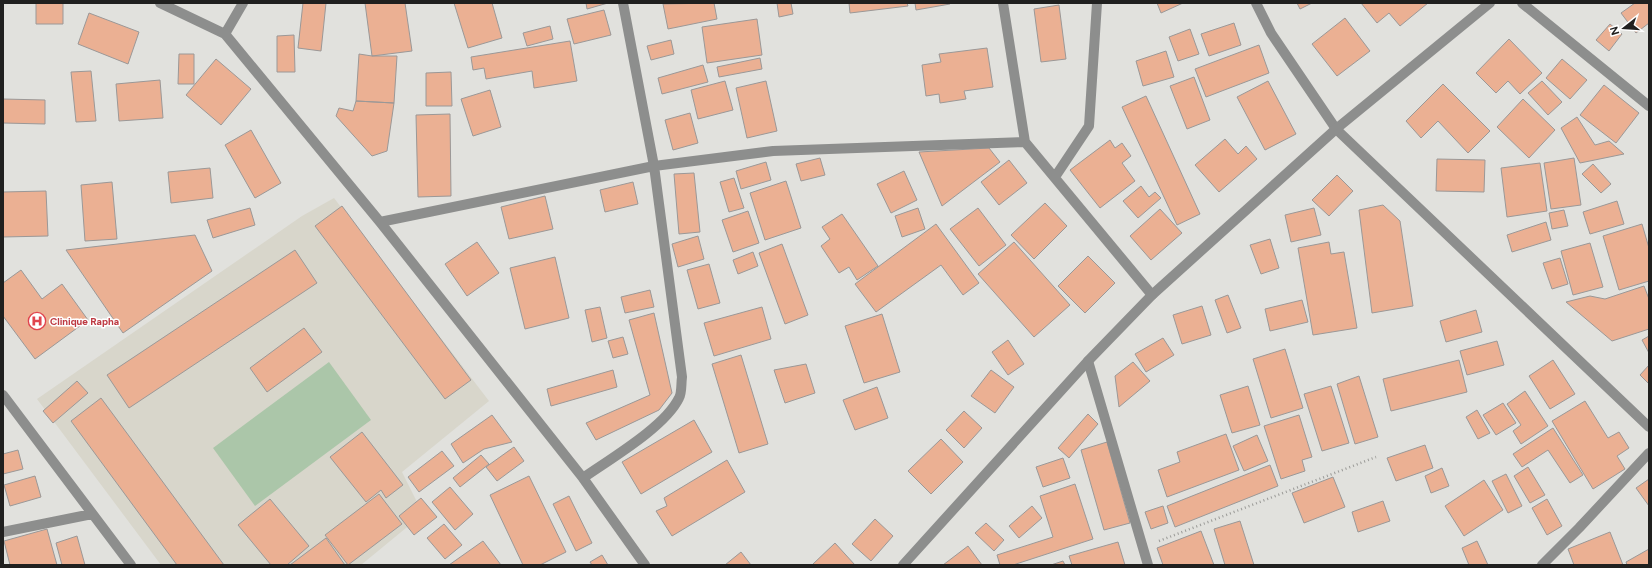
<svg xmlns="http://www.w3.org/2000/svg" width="1652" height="568" font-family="Figtree,sans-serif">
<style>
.built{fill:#d8d6cb}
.grass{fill:#abc6a9}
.building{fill:#ebb093;stroke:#9b9897}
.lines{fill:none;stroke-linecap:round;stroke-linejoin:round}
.path{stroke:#9a9a97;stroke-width:2.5;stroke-dasharray:1 3;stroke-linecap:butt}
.minor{stroke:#8d8e8d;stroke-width:10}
.tertiary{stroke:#8d8e8d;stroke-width:10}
.labels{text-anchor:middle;stroke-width:3;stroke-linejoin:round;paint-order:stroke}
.health-label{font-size:10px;font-weight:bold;fill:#be3a42;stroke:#fff;text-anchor:start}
</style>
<rect width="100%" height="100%" fill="#e1e1dd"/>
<path class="built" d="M334 198 489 401 402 472 423 514 361 565H161L37 399 302 216Z"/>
<path class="grass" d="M329 362 371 420 255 506 213 448Z"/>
<path class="building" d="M36 3H63V24H36Z
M303 3H326L321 51 298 48Z
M365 3H405L412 51 372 56Z
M454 3H492L502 38 468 48Z
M586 3H608L587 9Z
M714 3 717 19 668 29 663 4Z
M777 3H791L793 14 779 17Z
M849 3H907L908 6 850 13Z
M915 3H949L950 4 916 10Z
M1157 3H1183L1161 13Z
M1297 3H1312L1300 9Z
M1361 3H1428L1400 26 1389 13 1377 23Z
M1635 3H1649V23L1636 33 1621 13Z
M1059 5 1066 59 1041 62 1034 9Z
M604 10 611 35 574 44 567 19Z
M89 13 139 32 128 64 78 44Z
M1345 18 1370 51 1337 76 1312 44Z
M757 19 762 55 707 63 702 27Z
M1234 23 1241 45 1209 56 1201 34Z
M1610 24 1622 34 1609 51 1596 40Z
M550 26 553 39 527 46 523 33Z
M1190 29 1199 54 1178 61 1169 37Z
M294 35 295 72H277V36Z
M1509 39 1542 73 1520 94 1508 81 1496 93 1476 73Z
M671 40 674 54 651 60 647 46Z
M570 41 577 81 534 88 532 71 486 79 484 68 473 70 471 57Z
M1259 45 1269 73 1206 97 1195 69Z
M987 48 993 87 964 91 966 99 940 103 939 94 926 96 922 65 941 62 939 54Z
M1166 51 1174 77 1143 86 1136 61Z
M179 54H194V84H178Z
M359 54 372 56H397L394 103 356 101Z
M760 58 762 69 719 77 717 67Z
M216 59 251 89 221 125 186 95Z
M1562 59 1587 80 1570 99 1546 78Z
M703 65 708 82 662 94 658 78Z
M91 71 96 121 76 122 71 72Z
M451 72 452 106H426V73Z
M1194 77 1210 120 1187 129 1170 86Z
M160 80 163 118 119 121 116 84Z
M725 81 733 110 698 119 691 90Z
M766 81 777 131 747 138 736 88Z
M1268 81 1296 134 1265 150 1237 97Z
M1542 81 1562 102 1548 115 1528 93Z
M1443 84 1490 131 1468 153 1438 121 1421 138 1406 121Z
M1604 85 1639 113 1616 143 1580 115Z
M490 90 501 127 473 136 461 99Z
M1146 96 1200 214 1177 225 1122 107Z
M3 99 45 100V124L3 123Z
M1523 99 1555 130 1529 158 1497 127Z
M356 101 394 103 387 151 372 156 336 116 339 108 353 111Z
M690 113 698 143 673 150 665 120Z
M450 114 451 196 418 197 416 115Z
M1577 117 1595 145 1609 141 1624 154 1580 163 1561 128Z
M251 130 281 183 255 198 225 145Z
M1225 139 1238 154 1246 146 1257 159 1219 192 1195 165Z
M1110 140 1115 148 1122 143 1131 156 1122 163 1135 181 1100 208 1070 170Z
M989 148 1000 162 942 206 919 152Z
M820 158 825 175 801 181 796 164Z
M1574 158 1581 205 1551 209 1544 163Z
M1437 159 1485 160 1484 192 1436 191Z
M1009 160 1027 183 999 205 981 182Z
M766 162 771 180 741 189 736 171Z
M1540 163 1547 211 1507 217 1501 168Z
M1593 164 1611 184 1601 193 1582 174Z
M210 168 213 198 171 203 168 172Z
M904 171 917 200 891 213 877 184Z
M694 173 700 232 679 234 674 174Z
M1337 175 1353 191 1329 216 1312 200Z
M734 178 744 208 729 212 720 182Z
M786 181 801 228 765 240 750 193Z
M112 182 117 239 85 241 81 185Z
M633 182 638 204 605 212 600 190Z
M1141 186 1149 197 1155 192 1161 198 1138 218 1123 201Z
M46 191 48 236 3 237V192Z
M545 196 553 229 509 239 501 207Z
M1617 201 1624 224 1590 234 1583 212Z
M1045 203 1067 226 1034 259 1011 235Z
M1383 205 1400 221 1413 306 1372 313 1359 210Z
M342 206 471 380 445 399 315 226Z
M250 208 255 225 213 238 207 220Z
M918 208 925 229 902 237 895 216Z
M978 208 1006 245 979 266 950 229Z
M1314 208 1321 235 1291 242 1285 215Z
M1160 209 1182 233 1151 260 1130 236Z
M1564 210 1568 226 1552 229 1549 213Z
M748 211 759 243 733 252 722 220Z
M842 214 878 266 857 280 849 267 839 273 821 246 830 239 822 227Z
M1546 222 1551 240 1512 252 1507 235Z
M936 224 979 283 963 295 941 265 876 312 855 284Z
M1642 224 1649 248V281L1619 290 1603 236Z
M195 235 212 271 123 333 66 250Z
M698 236 704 259 678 267 672 244Z
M1270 239 1279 268 1261 274 1250 245Z
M477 242 499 273 467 296 445 264Z
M1014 242 1070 305 1034 337 978 274Z
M1329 242 1331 254 1344 252 1357 328 1313 335 1298 248Z
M1590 243 1603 287 1573 295 1561 251Z
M782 244 808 315 785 324 759 253Z
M295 250 317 283 129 408 107 375Z
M753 252 758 266 738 274 733 260Z
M1088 256 1115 283 1085 313 1058 286Z
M555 257 569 318 525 329 510 268Z
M1560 258 1568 284 1552 289 1543 263Z
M709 264 720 303 698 309 687 270Z
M21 270 42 299 62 284 88 320 35 359 3 316V283Z
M1644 286 1649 299V329L1612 341 1566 302 1590 296 1605 299Z
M650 290 654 307 625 313 621 297Z
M1228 295 1241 328 1227 333 1215 300Z
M1302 300 1308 322 1270 331 1265 309Z
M1202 306 1211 335 1182 344 1173 315Z
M600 307 607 338 592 342 585 310Z
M762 307 771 339 714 356 704 323Z
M1476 310 1482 332 1446 342 1440 321Z
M654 313 672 393 659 410 596 440 586 423 650 395 629 320Z
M882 314 900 372 864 383 845 326Z
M304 328 322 352 267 392 250 368Z
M1649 336V353L1642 340Z
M623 337 628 354 613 358 608 341Z
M1163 338 1174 355 1146 372 1135 354Z
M1008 340 1024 364 1008 375 992 352Z
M1497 341 1504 365 1467 375 1460 351Z
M1285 349 1303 408 1271 418 1253 359Z
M741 355 768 444 739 453 712 364Z
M1459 360 1467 392 1391 411 1383 379Z
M1553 360 1575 394 1550 409 1529 376Z
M1133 362 1150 381 1119 407 1115 376Z
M806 364 815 393 785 403 774 370Z
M1649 365V384L1640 375Z
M613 370 617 387 551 406 547 389Z
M991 370 1014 387 995 413 971 396Z
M1359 376 1378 437 1355 444 1337 384Z
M77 381 88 393 53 423 43 411Z
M1248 386 1260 425 1232 433 1220 395Z
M1331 386 1349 443 1322 451 1304 394Z
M877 387 888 418 855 430 843 400Z
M1525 391 1548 426 1521 444 1513 431 1521 425 1507 404Z
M101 398 224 565H177L71 421Z
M1585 401 1608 438 1619 432 1629 448 1617 456 1625 469 1593 489 1552 421Z
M1503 403 1516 423 1496 435 1483 415Z
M1477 410 1490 433 1478 439 1466 417Z
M964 411 982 428 964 448 946 430Z
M1088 414 1098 424 1069 458 1058 448Z
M492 415 512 442 484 449 463 463 451 444Z
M1299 415 1312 457 1302 460 1305 471 1281 479 1264 426Z
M694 420 712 452 641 494 622 462Z
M1553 428 1583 475 1570 483 1548 450 1522 467 1513 454Z
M362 432 403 485 386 498 381 490 366 502 330 457Z
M1226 434 1239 470 1167 497 1158 470 1180 462 1177 452Z
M1257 435 1268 461 1244 471 1233 446Z
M941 439 963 462 931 494 908 471Z
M1107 442 1130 523 1104 530 1081 450Z
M1425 445 1433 468 1396 481 1387 458Z
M514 447 524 461 497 481 486 467Z
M18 450 23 469 3 474V454Z
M442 451 454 466 419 492 408 477Z
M481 455 489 464 460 487 453 478Z
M1063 458 1070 478 1043 487 1036 467Z
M727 460 745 492 672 536 656 511 667 506 664 498Z
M1270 465 1278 486 1175 527 1167 506Z
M1528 467 1545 495 1530 503 1514 476Z
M1442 468 1449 486 1431 493 1425 476Z
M1506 474 1522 506 1508 513 1492 481Z
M35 476 41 497 10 506 4 485Z
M529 476 566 552 540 565H523L490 495Z
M1333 477 1345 507 1304 523 1292 493Z
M1649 479V506L1636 488Z
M1484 480 1503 510 1464 536 1445 506Z
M1075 484 1093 539 1013 565H1000L997 555 1053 537 1040 496Z
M450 487 473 514 455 530 432 502Z
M379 494 402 524 348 565 325 535Z
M569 496 592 543 576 551 553 504Z
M421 498 437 517 414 535 399 516Z
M270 499 309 546 287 565H271L238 525Z
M1547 499 1562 526 1547 535 1532 508Z
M1383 501 1390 521 1358 532 1352 512Z
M1032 506 1042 518 1019 538 1009 526Z
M1163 506 1168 523 1151 529 1145 512Z
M875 519 893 536 871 561 852 544Z
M1240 521 1254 565H1225L1214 529Z
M986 523 1004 540 994 551 975 533Z
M444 524 462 545 445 559 427 538Z
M47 529 57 565H10L4 541Z
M1201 531 1214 565H1163L1157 548Z
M1610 532 1623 565H1574L1568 549Z
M77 536 85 565H62L56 543Z
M326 538 345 565H290Z
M483 541 501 565H449Z
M1477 541 1488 565H1469L1462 548Z
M1118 542 1125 565H1072L1069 556Z
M835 543 855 565H812Z
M968 546 982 565H943Z
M1649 549V565H1627L1626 562Z
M741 552 751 565H725Z
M602 555 608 565H592L590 562Z
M1063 561 1065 565H1051Z"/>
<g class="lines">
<path class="path" d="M1159 541 1376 457"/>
<path class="minor" d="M160 3 225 34 380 222 583 478 645 565
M1003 3 1025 142 1152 295
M1256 3 1271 33 1336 129 1649 427
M1522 3 1649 106
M225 34 243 3
M1055 177 1089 126 1097 3
M380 222 654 166 773 151 1025 142
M1088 361 1148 565
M3 395 131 565
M583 478C610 459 665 427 679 398 682 393 681 384 682 377L654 166 623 3
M3 532 92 514
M1542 565 1579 528 1649 453"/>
<path class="tertiary" d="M903 565 1088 361 1152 295 1336 129 1490 3"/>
</g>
<defs>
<symbol id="hospital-ring" viewBox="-11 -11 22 22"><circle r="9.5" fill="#fff" stroke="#e0444e" stroke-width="1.5"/><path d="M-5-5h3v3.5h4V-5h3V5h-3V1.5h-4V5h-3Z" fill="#e0444e"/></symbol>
</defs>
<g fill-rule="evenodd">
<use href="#hospital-ring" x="27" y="311" width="20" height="20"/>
</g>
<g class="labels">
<g class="health-label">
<text x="50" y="325">Clinique Rapha</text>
</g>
</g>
<rect width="1652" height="568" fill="none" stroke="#20201f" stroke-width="8"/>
<g transform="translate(1624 28) rotate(253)" stroke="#ffffff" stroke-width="3" paint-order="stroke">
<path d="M0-3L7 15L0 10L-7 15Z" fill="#20201f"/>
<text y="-6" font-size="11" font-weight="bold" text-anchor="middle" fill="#20201f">N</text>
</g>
</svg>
